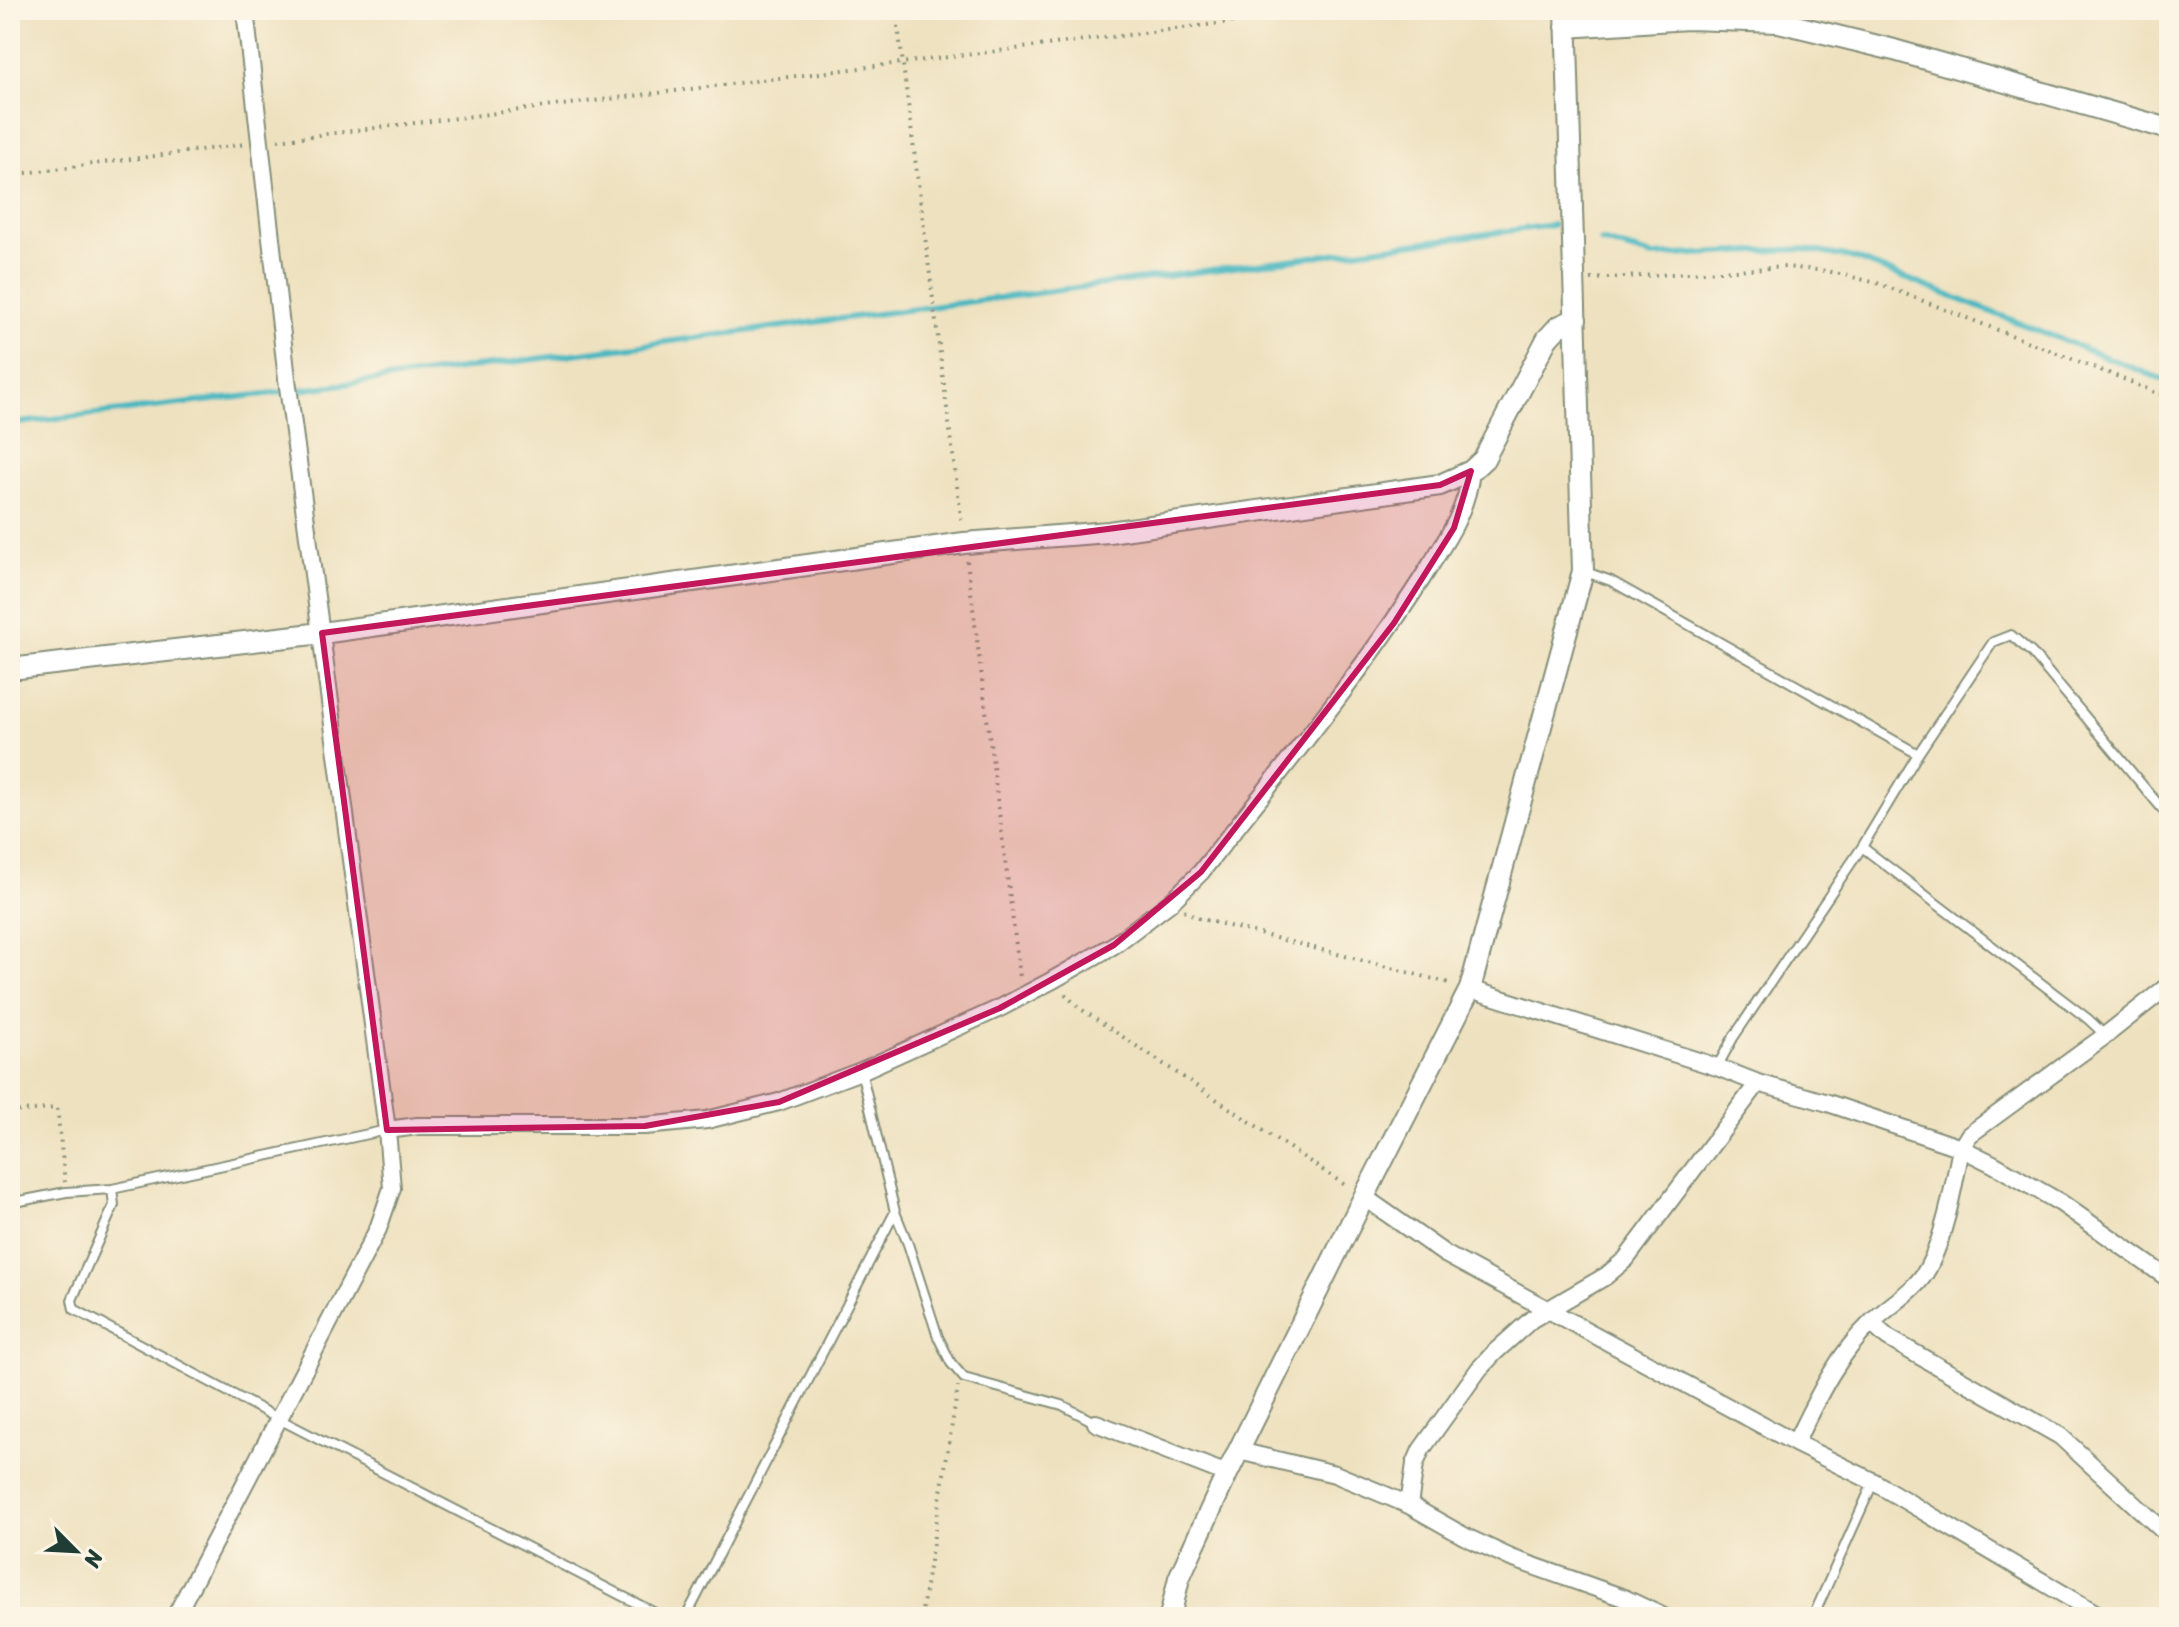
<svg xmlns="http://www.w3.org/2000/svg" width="2179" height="1627" font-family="Sriracha,sans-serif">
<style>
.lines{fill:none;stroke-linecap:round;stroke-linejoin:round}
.stream{stroke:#49b7c0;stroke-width:6}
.service-casing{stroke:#868f7a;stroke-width:12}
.minor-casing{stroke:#868f7a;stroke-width:20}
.tertiary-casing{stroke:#868f7a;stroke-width:24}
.path{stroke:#868f7a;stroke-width:4;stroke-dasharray:2 6;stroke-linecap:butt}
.service{stroke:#fff;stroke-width:8}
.minor{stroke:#fff;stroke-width:16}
.tertiary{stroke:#fff;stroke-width:20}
.marked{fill:#c2185b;fill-opacity:0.2;stroke:#c2185b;stroke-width:6;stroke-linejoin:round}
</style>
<rect width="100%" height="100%" fill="#fcf5e5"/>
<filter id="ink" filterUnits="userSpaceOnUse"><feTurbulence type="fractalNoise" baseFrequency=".0125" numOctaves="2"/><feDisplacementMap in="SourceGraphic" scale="16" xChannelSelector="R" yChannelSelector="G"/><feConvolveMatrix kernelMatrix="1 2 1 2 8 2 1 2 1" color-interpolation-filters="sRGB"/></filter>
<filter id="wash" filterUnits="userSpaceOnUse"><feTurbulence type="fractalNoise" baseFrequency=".006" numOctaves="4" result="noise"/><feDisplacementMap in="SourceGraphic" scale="32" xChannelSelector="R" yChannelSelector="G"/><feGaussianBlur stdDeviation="1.8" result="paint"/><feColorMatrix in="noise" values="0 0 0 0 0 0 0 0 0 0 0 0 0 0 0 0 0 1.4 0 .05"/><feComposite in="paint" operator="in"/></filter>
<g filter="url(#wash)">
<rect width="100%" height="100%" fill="#eee1bf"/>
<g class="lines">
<path class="stream" d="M1601 241 1653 256 1804 249 1857 259 2169 382
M10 424 300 390 1553 225"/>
</g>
</g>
<g filter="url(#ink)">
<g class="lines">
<defs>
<path id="service" d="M1583 571 1611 581 1918 754
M1862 847 2088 1019 2105 1035
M1717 1067 1733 1038 1862 847 1918 754 1993 642 2011 635 2032 653 2169 817
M861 1071 895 1212 908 1244 938 1337 951 1363 964 1378 1062 1405 1096 1423
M112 1189 114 1205 72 1300 74 1309 279 1419 663 1617
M10 1203 66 1192 112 1189 387 1130
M686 1617 895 1212
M1813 1617 1873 1483"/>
<path id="minor" d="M1470 989 1717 1067 1758 1083 1828 1103 1961 1148 1993 1164 2061 1203 2169 1279
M387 1130 418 1126H645L707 1120 779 1102 861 1071 1000 1008 1051 981 1114 945 1171 902 1201 872C1276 776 1355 683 1421 580 1443 545 1467 513 1471 471
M1364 1197 1445 1254 1795 1443 1874 1482 2102 1617
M1871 1323 1888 1338 2060 1436 2169 1536
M1096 1423 1227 1474
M1795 1443C1817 1399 1835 1358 1871 1323 1889 1305 1916 1291 1928 1268 1945 1236 1954 1184 1961 1148L1969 1135 2106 1035 2169 985
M1239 1451 1335 1474 1409 1505 1464 1536 1511 1558 1624 1598 1664 1617
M1409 1505 1415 1464 1421 1450 1479 1369 1495 1352 1532 1319 1606 1276 1626 1259 1758 1083
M175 1617 378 1229 392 1188 387 1130 287 379 245 10"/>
<path id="tertiary" d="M1566 27 1688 19 1779 22 1894 50 2169 129
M10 669 322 633 964 543 1109 532 1440 485 1471 471 1484 459 1547 339 1558 327 1576 319
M1170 1617 1179 1578 1227 1474 1364 1197 1470 989 1583 571 1566 10"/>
</defs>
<use href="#service" class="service-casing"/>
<use href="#minor" class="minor-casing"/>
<use href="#tertiary" class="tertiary-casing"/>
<path class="path" d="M896 10 962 525
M278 140 1329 10
M10 175 246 144
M1591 279 1785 267 1827 271 1877 283 2116 376 2169 398
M967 561 1020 977
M1184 910 1198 918 1453 984
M1065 994 1078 1007 1348 1187
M10 1112 57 1108 65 1182
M921 1617 958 1387"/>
<use href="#service" class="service"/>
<use href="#minor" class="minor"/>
<use href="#tertiary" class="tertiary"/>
</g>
</g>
<path class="marked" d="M1471 471 1454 528 1394 623 1201 872 1114 945 1000 1008 779 1102 645 1126 387 1130 322 633 1440 485Z"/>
<rect width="2179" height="1627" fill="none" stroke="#fcf5e5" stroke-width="40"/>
<g transform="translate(76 1551) rotate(114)" stroke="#fcf5e5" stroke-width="6" paint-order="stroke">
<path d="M0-6L14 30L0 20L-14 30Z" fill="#1f3d34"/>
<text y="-12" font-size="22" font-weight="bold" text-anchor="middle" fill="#1f3d34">N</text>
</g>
</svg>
